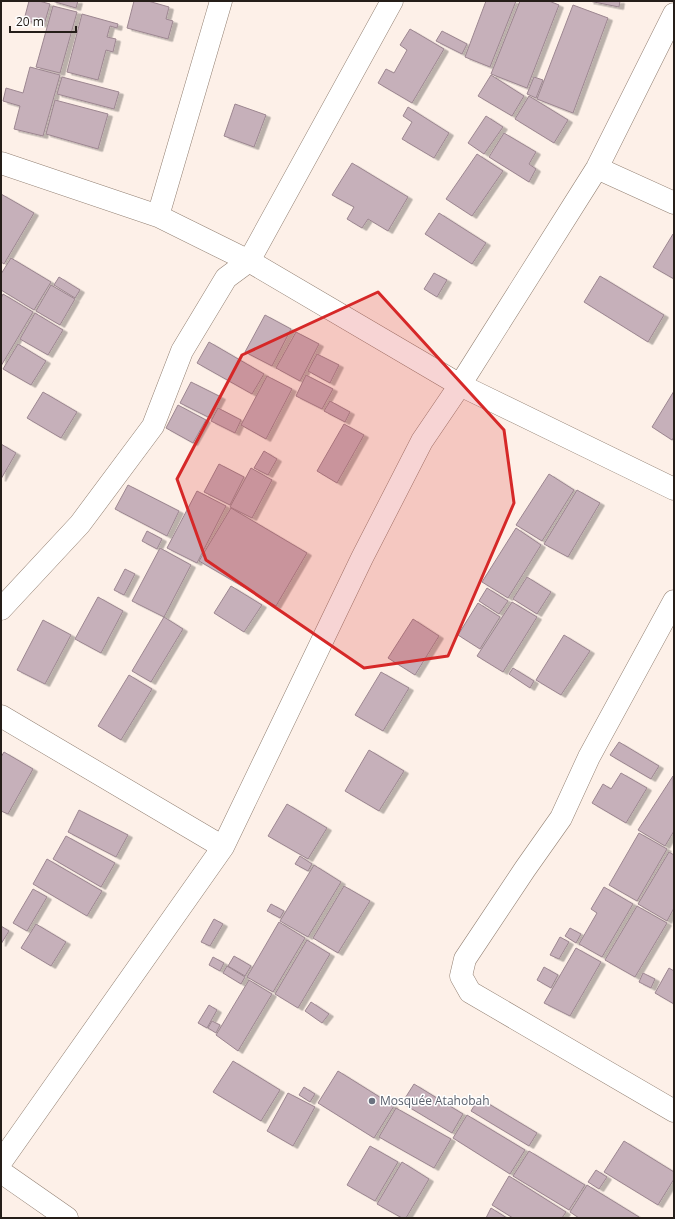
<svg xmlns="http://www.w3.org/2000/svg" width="675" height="1219" font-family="'Open Sans',sans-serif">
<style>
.building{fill:#c6b0ba;stroke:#9c8690;filter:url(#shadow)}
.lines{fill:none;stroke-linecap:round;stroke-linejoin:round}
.street-casing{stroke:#938073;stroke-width:23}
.street{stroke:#fff;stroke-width:22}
.marked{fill:#d62828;fill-opacity:0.2;stroke:#d62828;stroke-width:3;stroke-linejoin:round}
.worship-dot{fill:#6b7280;stroke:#fff;stroke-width:1.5}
.labels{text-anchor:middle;stroke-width:3;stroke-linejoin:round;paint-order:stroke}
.worship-label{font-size:12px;fill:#5b616d;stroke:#fff;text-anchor:start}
</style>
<defs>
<filter id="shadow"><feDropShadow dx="4.5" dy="2.5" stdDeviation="0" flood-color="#0004"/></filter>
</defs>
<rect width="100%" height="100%" fill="#fdf0e8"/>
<path class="building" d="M29 1H39L50 4 44 25 24 20Z
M52 1H78L76 8Z
M134 1H148L169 7 166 19 173 21 168 39 127 28Z
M486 1H516L490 67 465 57Z
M520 1H549L559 5 527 88 491 74Z
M589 1H620L619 7Z
M573 5 608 18 573 113 537 99Z
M53 6 77 12 60 73 36 67Z
M82 14 118 24 117 28 110 26 107 37 116 39 113 52 106 50 98 80 67 72Z
M410 29 444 49 412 103 378 83 386 69 394 73 407 50 400 45Z
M442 31 467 44 462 54 436 41Z
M30 67 60 75 43 136 14 129 20 106 3 101 6 88 23 93Z
M491 75 524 96 512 116 478 96Z
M62 77 119 92 114 109 57 94Z
M534 77 543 80 536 98 527 94Z
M529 96 568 120 554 143 515 119Z
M55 100 108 114 98 149 46 134Z
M235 104 266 115 254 147 224 136Z
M408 107 449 133 434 158 402 139 412 122 403 116Z
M486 116 503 127 484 154 468 143Z
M504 133 536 152 529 164 536 169 529 182 489 157Z
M477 154 503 171 472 216 446 199Z
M352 163 408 197 388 231 368 219 362 228 347 219 354 207 332 195Z
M1 194 34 213 4 264 1 262Z
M439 213 486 243 472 264 425 234Z
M673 234 674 235V279L653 267Z
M11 258 51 282 34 310 1 290V274Z
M434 273 447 280 437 297 424 289Z
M600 276 664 315 648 342 584 302Z
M59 277 80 290 75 298 54 285Z
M51 285 75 299 60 325 36 311Z
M3 294 33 312 1 366V298Z
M35 313 63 330 48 355 20 339Z
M265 315 291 329 272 366 245 352Z
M296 332 319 344 300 381 276 368Z
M209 342 264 374 252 394 197 363Z
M18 344 46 361 31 385 3 369Z
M317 354 339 365 330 383 308 371Z
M306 375 333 389 322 409 296 396Z
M267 376 292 389 266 439 241 425Z
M191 382 221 397 210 418 180 403Z
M674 391V437L672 440 652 427Z
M43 392 77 412 61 438 27 418Z
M330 401 350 412 345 422 324 411Z
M178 405 206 420 193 443 166 428Z
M218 408 241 420 235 433 211 421Z
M344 424 364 435 337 483 317 471Z
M1 444 16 453 1 479Z
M264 451 277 459 268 475 254 468Z
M219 464 244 477 230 505 204 492Z
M251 468 272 480 252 518 230 507Z
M549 474 574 490 542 541 516 525Z
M128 485 179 511 167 536 115 509Z
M577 490 600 503 568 557 544 544Z
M197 491 226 506 197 563 167 548Z
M231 508 307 553 276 606 199 561Z
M516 528 541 545 508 598 482 582Z
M147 531 162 539 157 549 142 541Z
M160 548 191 565 164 617 132 601Z
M125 569 135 574 124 595 114 590Z
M527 577 551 592 537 614 513 599Z
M231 586 262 605 244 632 214 613Z
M487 588 508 601 499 614 479 601Z
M98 597 123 611 101 653 75 639Z
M512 602 537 617 503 672 477 656Z
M478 603 500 617 480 649 458 635Z
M164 617 183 629 151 682 132 671Z
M413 619 439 636 415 675 388 658Z
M43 620 71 635 45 684 17 670Z
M564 635 590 651 561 695 536 680Z
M513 668 534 681 530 688 509 674Z
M381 672 409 688 383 731 355 715Z
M129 675 152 689 121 740 98 726Z
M619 742 659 766 651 779 610 755Z
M369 750 404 771 379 811 345 791Z
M4 752 33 769 8 814 1 811V757Z
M621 773 647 788 626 823 592 803 603 784 611 789Z
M673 776 674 831 665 846 638 830Z
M287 804 327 828 308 859 268 836Z
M79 810 128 835 116 857 68 832Z
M639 833 667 849 637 901 609 885Z
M66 836 115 863 101 887 53 859Z
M669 852 674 855V908L667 921 638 904Z
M300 856 312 864 308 871 295 864Z
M47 859 102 891 87 916 33 884Z
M314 865 341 882 308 937 280 921Z
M344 886 370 901 338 953 313 938Z
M604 887 633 904 602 957 579 944 597 913 591 909Z
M33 889 47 897 27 931 13 923Z
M271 904 284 911 280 918 267 911Z
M637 906 667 923 635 977 605 960Z
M214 919 223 924 210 946 201 942Z
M279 922 305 938 273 992 247 977Z
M36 924 66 942 51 966 21 948Z
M1 926 9 931 1 944Z
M570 928 581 934 576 943 565 936Z
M560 937 569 942 559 959 550 955Z
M307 940 330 954 298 1008 275 994Z
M576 948 601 962 570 1016 544 1003Z
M234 956 251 966 245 976 228 966Z
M213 957 224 963 220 971 209 965Z
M227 966 245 977 241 984 223 973Z
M544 967 558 975 551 988 537 980Z
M669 968 674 971V1004L655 993Z
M643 973 655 979 651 988 639 982Z
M249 980 272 994 238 1051 216 1035Z
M311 1002 329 1014 322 1023 305 1011Z
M209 1005 217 1010 207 1028 198 1023Z
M212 1021 220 1025 216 1033 208 1028Z
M233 1061 280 1090 261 1121 213 1092Z
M338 1071 394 1106 374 1138 318 1103Z
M414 1084 463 1114 452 1133 402 1103Z
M304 1087 315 1094 310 1102 299 1095Z
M288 1093 315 1107 293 1146 267 1131Z
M479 1098 537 1133 529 1146 471 1111Z
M396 1108 451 1139 434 1168 379 1137Z
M467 1115 525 1150 510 1174 453 1138Z
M624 1141 674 1172V1179L658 1205 604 1172Z
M370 1146 398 1162 375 1201 347 1185Z
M529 1151 585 1185 569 1210 513 1176Z
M402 1162 429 1179 406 1218H402L377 1204Z
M596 1170 607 1177 599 1189 588 1182Z
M509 1176 566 1212 562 1218H513L492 1205Z
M587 1185 639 1217 638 1218H579L570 1212Z
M491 1208 507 1218H486Z"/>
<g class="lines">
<defs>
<path id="street" d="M1 163 158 216 249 261 460 385 674 489
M597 168 674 203
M158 216 221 1
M674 601 589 757 561 818 525 869 465 959 461 976 470 992 674 1111
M1 609 80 524 153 426 182 351 226 278 249 261 392 1
M1 716 223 847
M1 1162 223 847 362 558 422 441 460 385 597 168 674 14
M1 1172 67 1218"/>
</defs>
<use href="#street" class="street-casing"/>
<use href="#street" class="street"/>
</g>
<path class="marked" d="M378 292 504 430 514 503 448 656 364 668 206 560 177 479 242 355Z"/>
<circle class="worship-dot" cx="372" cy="1101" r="4"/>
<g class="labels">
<g class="worship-label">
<text x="380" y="1105">Mosquée Atahobah</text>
</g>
</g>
<rect width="675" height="1219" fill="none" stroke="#251e19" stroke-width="4"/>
<path d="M10 26v6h66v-6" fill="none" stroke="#251e19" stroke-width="2"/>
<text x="16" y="26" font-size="12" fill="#251e19" stroke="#ffffff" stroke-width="3" paint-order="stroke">20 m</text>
</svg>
